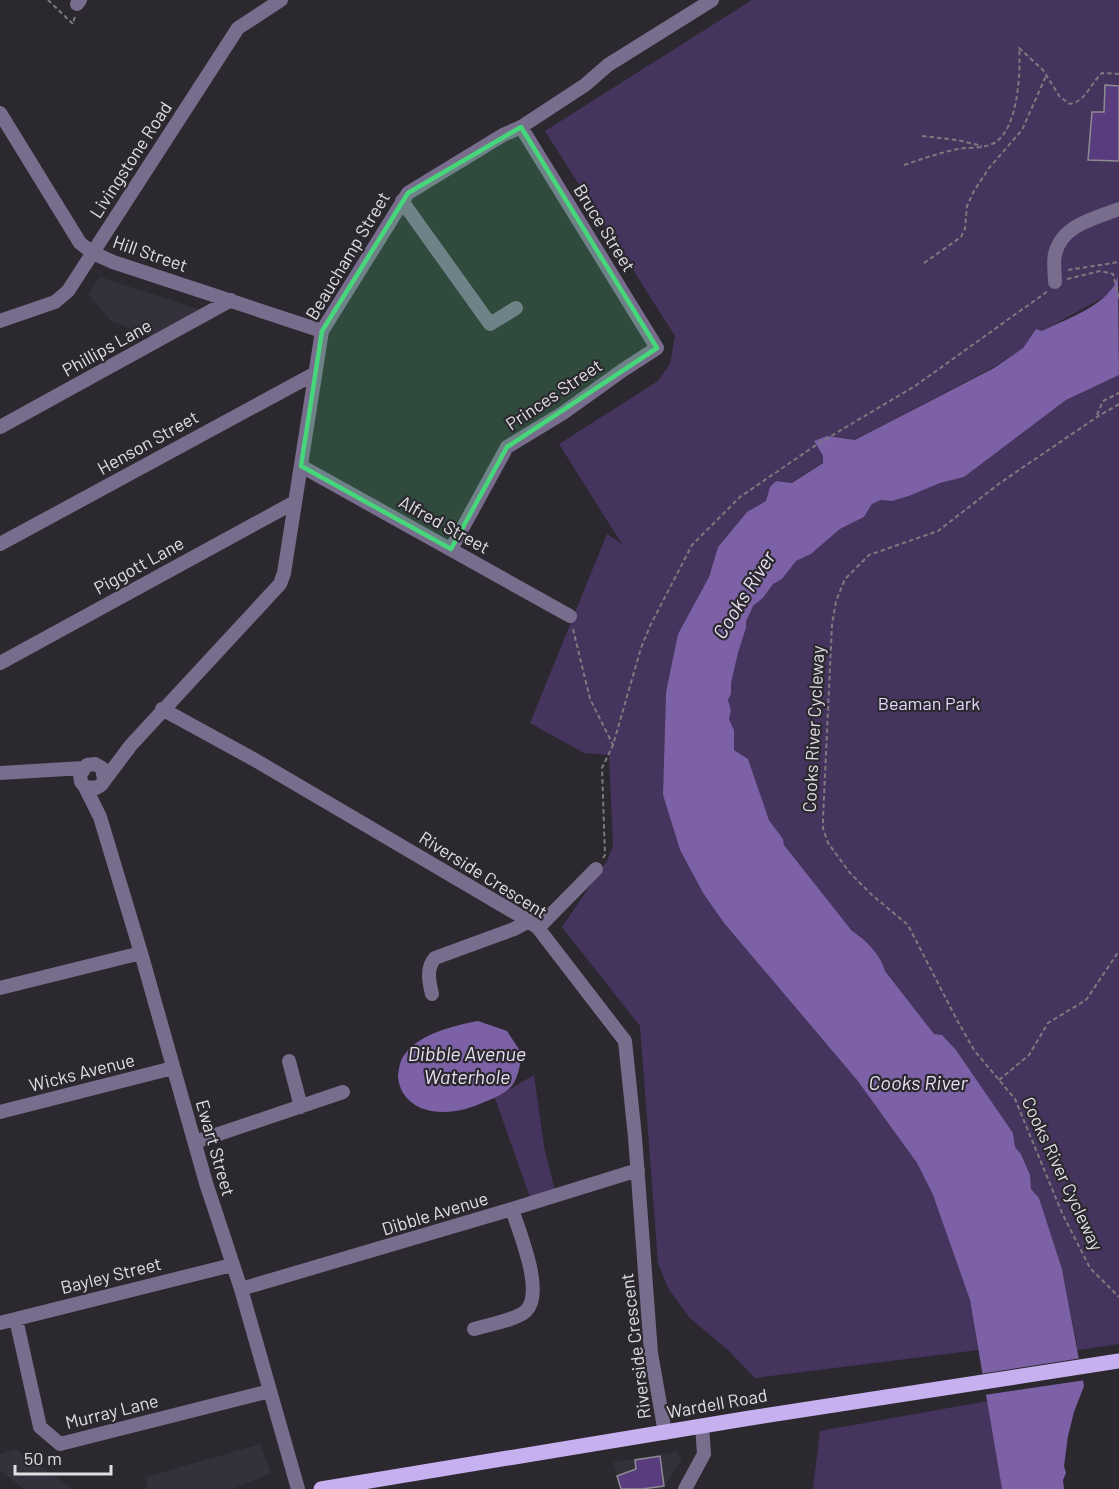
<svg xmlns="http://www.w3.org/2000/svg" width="1119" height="1489" font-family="Barlow,sans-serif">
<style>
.built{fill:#34313c}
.green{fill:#45355e}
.water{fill:#7c61a6}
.pier{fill:#2b292f}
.building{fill:#583c7d;stroke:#8d8b92;stroke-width:1.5}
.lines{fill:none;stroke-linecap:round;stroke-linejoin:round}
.path{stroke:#7c7a7f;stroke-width:2;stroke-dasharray:4.5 3;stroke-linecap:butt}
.minor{stroke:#786d8c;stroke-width:14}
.major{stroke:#c7b0ef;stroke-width:15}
.marked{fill:#46d77a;fill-opacity:0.2;stroke:#46d77a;stroke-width:4.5;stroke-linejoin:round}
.labels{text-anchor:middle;stroke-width:4.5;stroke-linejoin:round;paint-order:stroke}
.street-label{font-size:18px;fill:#e0dee2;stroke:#2b292f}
.park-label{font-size:18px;fill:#e3d5fd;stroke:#2b292f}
.water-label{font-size:20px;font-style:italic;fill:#e7e0f4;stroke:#2b292f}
</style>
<rect width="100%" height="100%" fill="#2b292f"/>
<path class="built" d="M100 277 201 310 152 337 111 321 88 294Z
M260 1444 271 1473 233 1489H148L146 1477Z
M15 1449 73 1489H24L0 1470V1454Z
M677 1452 682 1459 662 1489H621L613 1462Z"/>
<path class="green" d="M752 0H1119V276L1108 295 1042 331 1036 329 1023 348 994 367 855 440 845 438 814 442 823 456V462L792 483 776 481 766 501 747 512 718 547 709 577 678 634 666 692 663 795 680 850 703 893 724 923 857 1080 917 1163 933 1195 970 1300 978 1350 755 1378 729 1351 690 1318 668 1288 658 1263 640 1026 562 927 607 861 613 846 609 755 584 753 530 723 607 534 622 544 559 444 658 381 670 364 675 336 545 131Z
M1119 375V1344L1078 1350 1062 1269 1039 1198 1031 1189 1030 1175 1021 1154 1015 1147 1013 1133 956 1050 942 1035 934 1034 885 971C881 955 866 940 852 931L784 845 783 839 769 820 748 759 734 750V730L729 719 731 711 728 700 731 694V683L738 653 746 628V622L753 606 763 598 773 584 782 579 796 561 811 554 840 529 864 517 872 504 881 500 892 501 909 496 940 483 964 477 1066 400Z
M534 1075 544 1147 556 1195 532 1203 495 1098Z
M988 1401 1002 1489H813L820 1431Z"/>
<path class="water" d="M1118 276 1119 375 1066 400 964 477 940 483 909 496 892 501 881 500 872 504 864 517 840 529 811 554 796 561 782 579 773 584 763 598 753 606 746 622V628L738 653 731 683V694L728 700 731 711 729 719 734 730V750L748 759 769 820 783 839 784 845 852 931C866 940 881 955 885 971L934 1034 942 1035 956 1050 1013 1133 1015 1147 1021 1154 1030 1175 1031 1189 1039 1198 1062 1269 1084 1386 1074 1412 1068 1436 1064 1466 1066 1473 1063 1480 1064 1489H1002L970 1300 933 1195 917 1163 857 1080 724 923 703 893 680 850 663 795 666 692 678 634 709 577 718 547 747 512 766 501 770 487 776 481 792 483 823 463V456L814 441 827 436 855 440 994 368 1023 348 1036 329 1042 331C1068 318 1110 305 1118 276Z
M478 1021 507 1031 522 1054C516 1088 513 1090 482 1103 459 1114 419 1119 403 1093 400 1087 398 1082 398 1076 399 1068 400 1060 405 1054 419 1034 456 1025 478 1021Z"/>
<path class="pier" d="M1082 1358 1086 1380 984 1395 980 1374Z"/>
<path class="building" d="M1105 85 1119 86V161L1088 160 1092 112H1104Z
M660 1456 664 1486 642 1489H621L617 1476 636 1469 635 1460Z"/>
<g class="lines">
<path class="path" d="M48 0 73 24 75 16
M922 136 957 140 982 146
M904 165C922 159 939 153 958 149 969 147 983 149 994 143 1018 130 1021 72 1019 48L1043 70 1060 97 1070 104C1085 102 1091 83 1102 73L1119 74
M924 263 961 237 965 229 967 206 974 191 989 168 1022 130 1046 76
M1068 270 1119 262
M1067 279 1100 271 1113 274 1119 298
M1119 404 1097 417 1000 483 938 531 869 555 845 579 836 601 832 625 823 818V828L828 843 850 873 872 895 908 925 957 1020 974 1050 1015 1099 1062 1213 1090 1268 1119 1297
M1097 415 1103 401 1119 393
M573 629 590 699 613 745
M603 858 605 855 602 768 613 745 641 648 650 626 692 545 740 497 816 445 915 386 1048 291
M999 1080 1029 1055 1048 1023 1086 1000 1119 951"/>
<path class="minor" d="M77 4 80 0
M0 113 80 243 93 253 113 262 322 331
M402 201 490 324 516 308
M1055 282C1055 273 1053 262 1055 254 1062 225 1095 218 1119 209
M0 321 55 302 68 291 238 28 281 0
M0 427 231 300
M301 466 570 616
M0 544 314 374
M451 549 507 447 563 413 623 370 657 348 521 127
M0 663 295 502
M162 709 255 760 529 921 538 928 625 1041 635 1137 651 1353 665 1433
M0 773 83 768
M104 779 102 768 95 764 87 765 80 775 81 782 85 787 100 817 141 953 206 1183 241 1289 298 1489
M85 787 96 788 101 785 131 745 280 584 284 573 322 331 408 193 503 135 521 127 585 85 608 65 712 0
M538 928 596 869
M0 988 141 953
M432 994C429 982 426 968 435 958L514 929 529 921
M289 1061 301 1107
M0 1112 173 1068
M195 1142 343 1092
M241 1289 512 1209 638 1170
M16 1319 40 1427 60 1444 270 1391
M0 1323 232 1265
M474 1329C487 1325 516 1320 526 1311 545 1292 519 1232 512 1209
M685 1489 704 1454 702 1426"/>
<path class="major" d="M321 1489 750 1418 1119 1361"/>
</g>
<path class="marked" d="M521 127 657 348 507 447 451 549 301 466 322 331 408 193Z"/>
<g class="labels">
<g class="street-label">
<text transform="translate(131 160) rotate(-57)" y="6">Livingstone Road</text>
<text transform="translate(604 228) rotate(58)" y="6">Bruce Street</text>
<text transform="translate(150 254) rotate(19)" y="6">Hill Street</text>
<text transform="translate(348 256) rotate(-59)" y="6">Beauchamp Street</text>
<text transform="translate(107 348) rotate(-29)" y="6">Phillips Lane</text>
<text transform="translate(554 395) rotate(-34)" y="6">Princes Street</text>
<text transform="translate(148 443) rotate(-29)" y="6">Henson Street</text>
<text transform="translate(444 525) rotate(29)" y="6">Alfred Street</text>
<text transform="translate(139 566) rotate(-29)" y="6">Piggott Lane</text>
<text transform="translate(814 729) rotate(-87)" y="6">Cooks River Cycleway</text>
<text transform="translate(483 875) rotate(32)" y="6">Riverside Crescent</text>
<text transform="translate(82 1073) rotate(-14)" y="6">Wicks Avenue</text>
<text transform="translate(215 1148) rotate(74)" y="6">Ewart Street</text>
<text transform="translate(1062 1174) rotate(65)" y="6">Cooks River Cycleway</text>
<text transform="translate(435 1214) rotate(-17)" y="6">Dibble Avenue</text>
<text transform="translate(111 1276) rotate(-14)" y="6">Bayley Street</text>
<text transform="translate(636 1346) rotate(-97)" y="6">Riverside Crescent</text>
<text transform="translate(717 1404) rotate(-10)" y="6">Wardell Road</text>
<text transform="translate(112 1412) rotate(-14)" y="6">Murray Lane</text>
</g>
<g class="park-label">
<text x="929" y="710">Beaman Park</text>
</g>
<g class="water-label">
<text transform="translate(744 595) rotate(-58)" y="7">Cooks River</text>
<text x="467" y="1061">Dibble Avenue<tspan x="467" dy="23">Waterhole</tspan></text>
<text x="918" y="1090">Cooks River</text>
</g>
</g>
<path d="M15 1465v9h96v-9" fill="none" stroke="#e0dee2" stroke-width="3"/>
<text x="24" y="1465" font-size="18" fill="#e0dee2" stroke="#2b292f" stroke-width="4.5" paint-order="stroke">50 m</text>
</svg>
